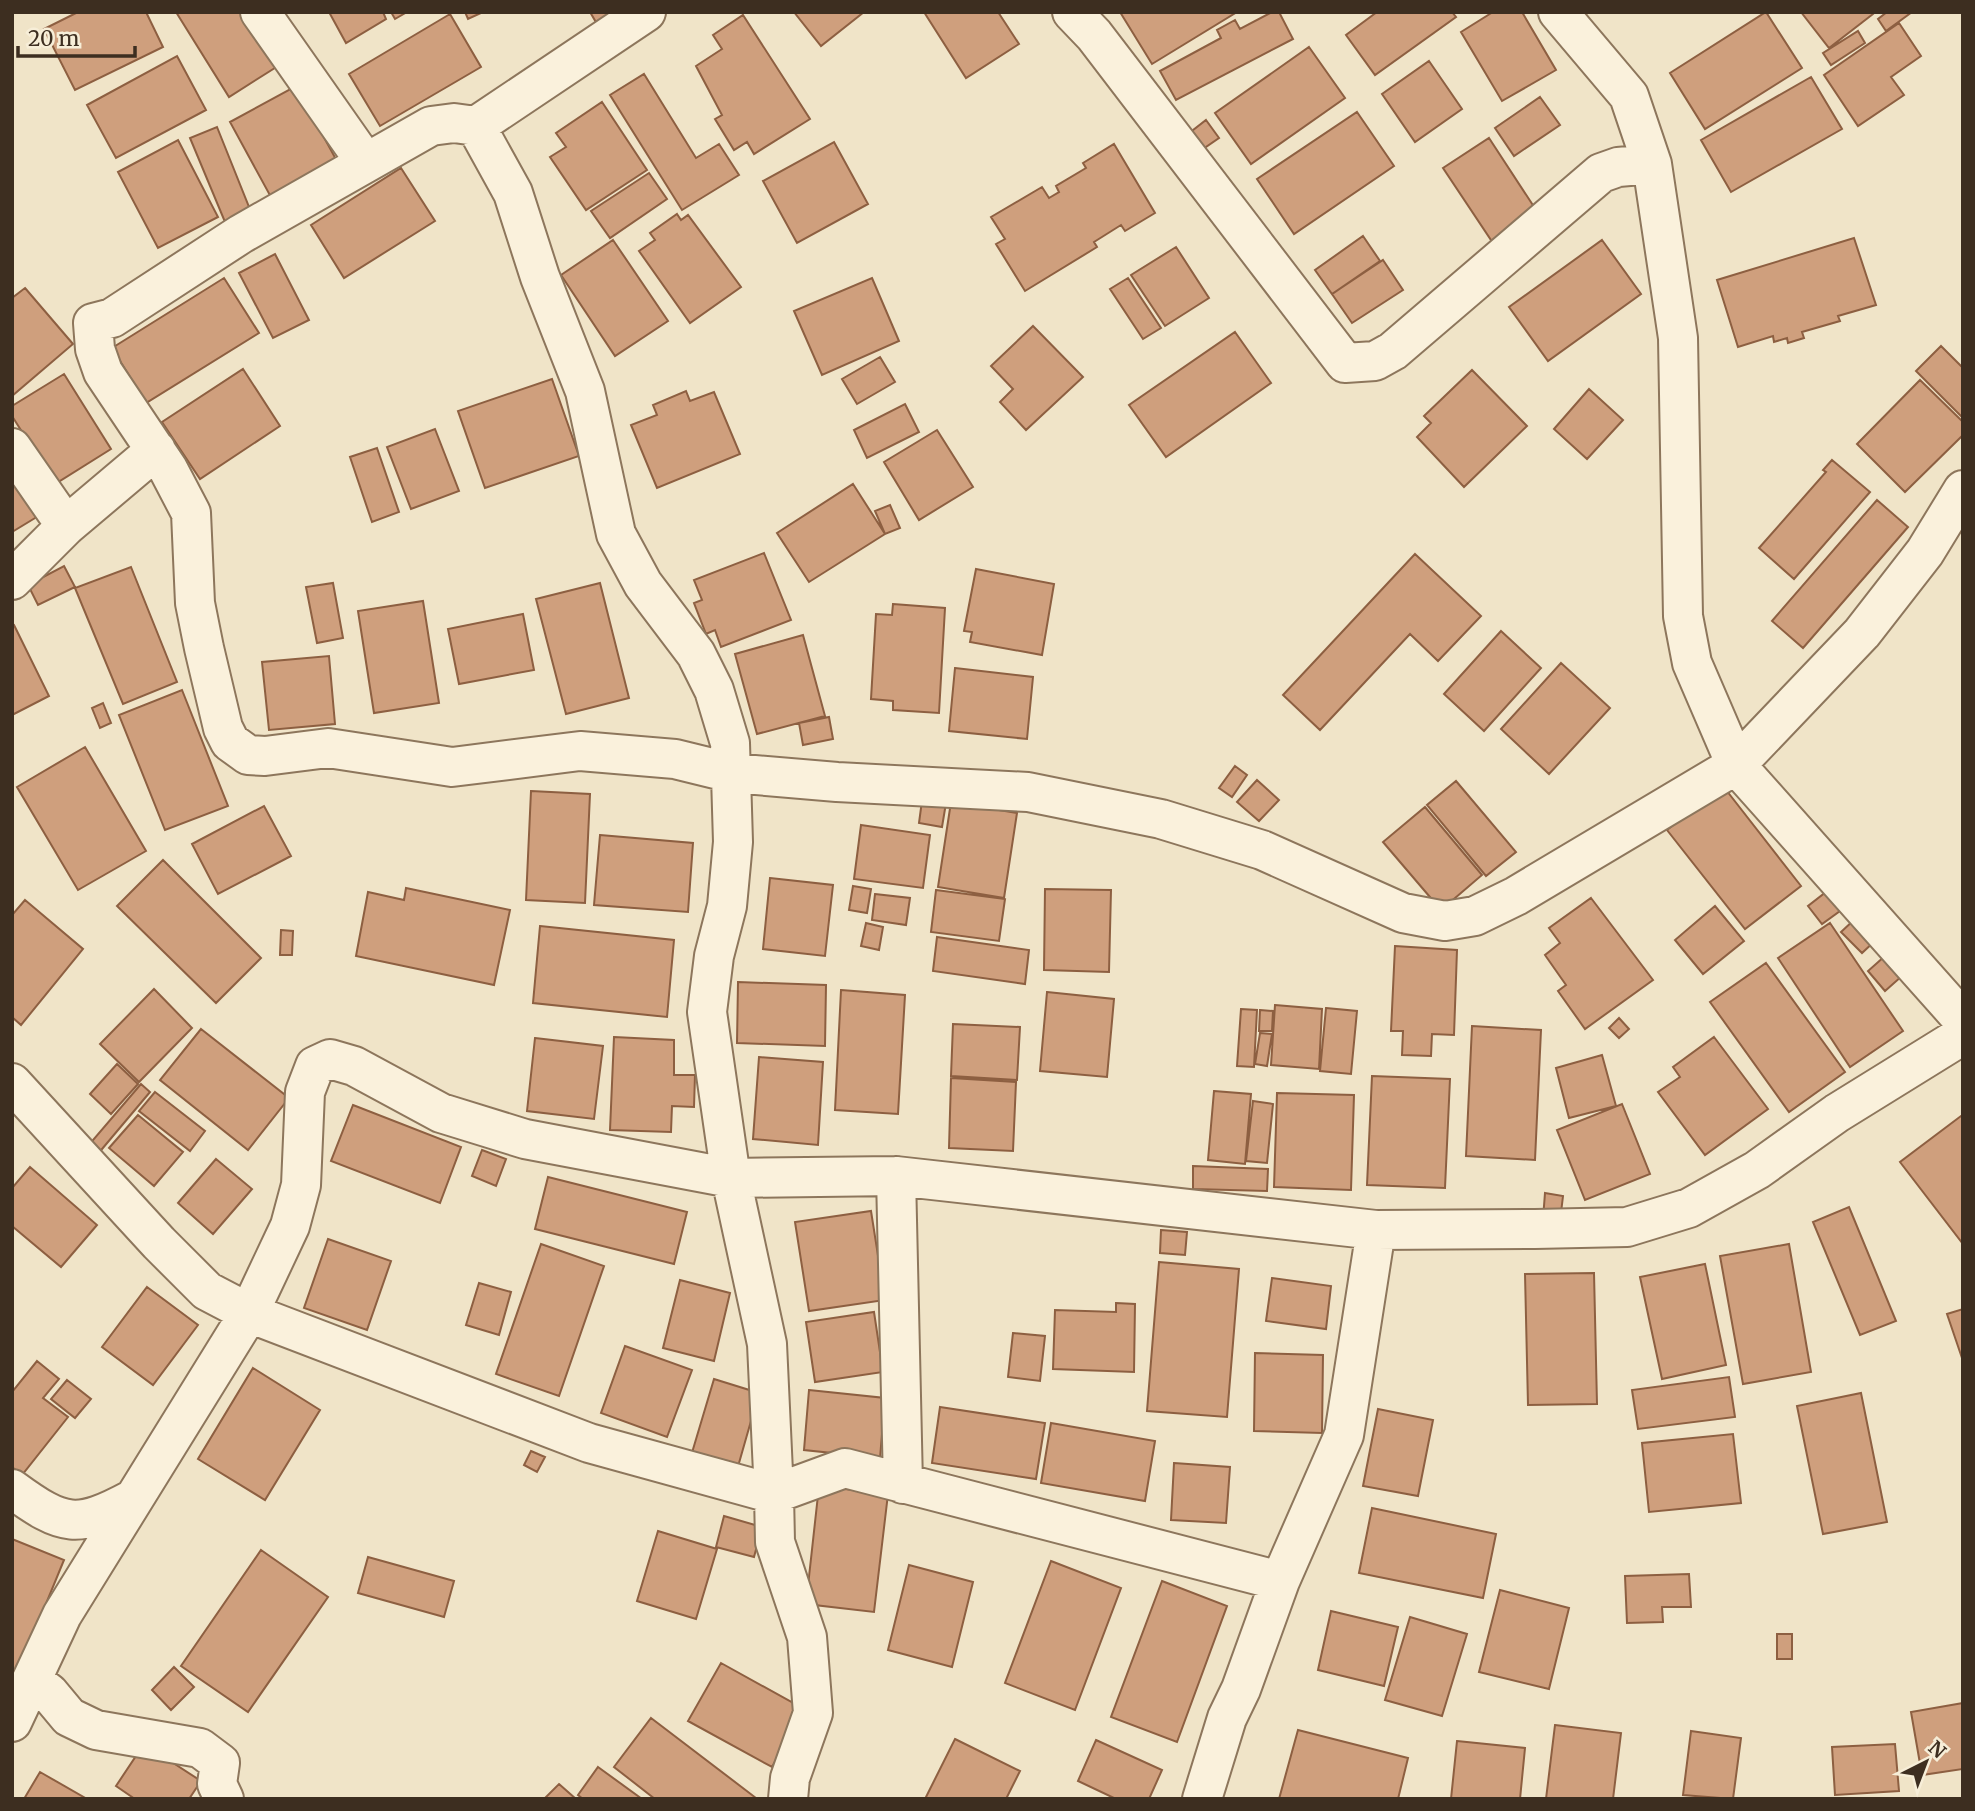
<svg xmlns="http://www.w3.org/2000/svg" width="1975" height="1811" font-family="Merriweather,serif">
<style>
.building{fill:#cf9f7d;stroke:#8d5f41;stroke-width:2}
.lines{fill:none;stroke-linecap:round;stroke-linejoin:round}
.minor-casing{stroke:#8d765c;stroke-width:42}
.minor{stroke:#faf1dc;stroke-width:38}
</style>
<rect width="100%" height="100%" fill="#f0e4c8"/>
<path class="building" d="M78 12H146L163 47 75 90 44 29Z
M176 12H244L278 66 229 97Z
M329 12H383L386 19 346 43Z
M391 12H407L395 19Z
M465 12H483L468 19Z
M590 12H628L600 29Z
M794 12H864L821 46Z
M924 12H998L1019 44 966 78Z
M1120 12H1237L1152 64Z
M1272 12H1279L1293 39 1176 100 1160 71 1221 38 1217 30 1235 20 1240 29Z
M1377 12H1452L1456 17 1375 75 1346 35Z
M1493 12H1522L1556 70 1502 101 1461 32Z
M1766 12 1802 68 1705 129 1670 73Z
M1801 12H1872L1873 14 1829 48Z
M1887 12H1912L1886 31 1878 19Z
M450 14 481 67 380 126 349 74Z
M743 15 810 119 754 154 747 142 734 150 715 119 722 115 696 66 722 49 713 35Z
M1899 23 1921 56 1891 77 1904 95 1858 126 1824 75Z
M1858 31 1865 43 1831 65 1823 53Z
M1309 47 1345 98 1251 164 1215 113Z
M177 56 206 110 116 158 87 105Z
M1429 61 1462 109 1415 142 1382 94Z
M644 74 696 158 719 144 739 175 682 210 610 95Z
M1811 77 1842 129 1731 192 1701 140Z
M296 86 338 163 272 199 230 122Z
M1540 97 1560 125 1514 156 1495 128Z
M602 102 647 170 586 210 550 157 566 147 556 133Z
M1357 112 1394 166 1294 234 1257 179Z
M1206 120 1219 138 1200 151 1188 134Z
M217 127 251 212 225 222 190 138Z
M1489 138 1540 216 1495 246 1443 168Z
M178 140 218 217 158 248 118 172Z
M834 142 868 204 797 243 763 181Z
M1114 144 1155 213 1125 231 1121 225 1094 242 1097 247 1025 291 996 244 1005 239 991 217 1042 187 1049 198 1059 192 1056 186 1086 168 1083 163Z
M401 168 435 221 344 278 311 225Z
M649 173 667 199 610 238 591 211Z
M677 214 681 220 688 215 741 287 690 323 639 251 655 240 650 233Z
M1363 236 1380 261 1332 294 1315 270Z
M1854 238 1876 305 1838 316 1840 321 1802 332 1804 338 1788 343 1787 338 1774 342 1773 336 1738 347 1717 280Z
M613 240 668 321 615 356 561 275Z
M1602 240 1641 294 1548 361 1509 307Z
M1176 247 1209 298 1165 326 1131 275Z
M275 254 309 320 273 338 239 273Z
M1383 260 1403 290 1352 323 1332 294Z
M224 278 259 333 146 403 112 348Z
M872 278 899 341 822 375 794 311Z
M1128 278 1161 328 1143 339 1110 289Z
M25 288 73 344 12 396V298Z
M1033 326 1083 377 1026 430 1000 402 1013 389 991 366Z
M1235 332 1271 383 1166 457 1129 405Z
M1941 346 1963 368V418L1916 371Z
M880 357 895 382 857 404 842 379Z
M243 369 280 426 200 479 162 422Z
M1472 370 1527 426 1464 487 1417 437 1431 423 1424 416Z
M64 374 111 449 55 484 12 416V406Z
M552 379 579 456 485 488 458 411Z
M1920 380 1963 422V435L1905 492 1857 444Z
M1589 389 1623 420 1587 459 1554 429Z
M686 391 690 401 714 392 740 454 657 488 631 425 657 415 653 405Z
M905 404 919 432 867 458 854 430Z
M435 429 459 491 411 509 387 447Z
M937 430 973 487 919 520 884 462Z
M377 448 399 512 372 522 350 457Z
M1832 460 1870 492 1794 579 1759 548 1826 472 1823 470Z
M12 469 40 515 12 532Z
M853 484 885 534 809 582 777 533Z
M1877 500 1908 527 1803 648 1772 621Z
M890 505 900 528 885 534 875 511Z
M764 553 791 620 721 647 715 630 706 634 694 603 702 600 694 580Z
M1415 554 1481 616 1438 661 1410 634 1320 730 1283 695Z
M64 566 75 587 38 605 28 585Z
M131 567 177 682 123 704 75 588Z
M976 569 1054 584 1042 655 970 642 972 632 964 631Z
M333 583 343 638 317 643 306 587Z
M600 583 629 698 566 714 536 599Z
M423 601 439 703 374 713 358 611Z
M893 604 945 608 939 713 893 710V701L871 699 876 614 892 615Z
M523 614 534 670 459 684 448 629Z
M14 625 49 696 12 715V626Z
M1501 631 1541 668 1484 731 1444 694Z
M803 635 825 716 757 734 735 654Z
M329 656 335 724 269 730 262 662Z
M1561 663 1610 708 1549 774 1501 729Z
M955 668 1033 677 1027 739 949 731Z
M182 690 228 806 165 830 119 715Z
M103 703 111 723 100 728 92 708Z
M829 717 833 739 803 745 799 723Z
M85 747 146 851 78 890 17 787Z
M1235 766 1247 775 1232 797 1219 788Z
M1257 780 1279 800 1259 821 1237 802Z
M1456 781 1516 852 1486 876 1427 805Z
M1723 786 1801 886 1745 929 1667 830Z
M531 791 590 794 585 903 526 900Z
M923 793 947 797 942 827 919 823Z
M951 802 1017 813 1004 898 938 887Z
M264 806 291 856 218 894 192 844Z
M1425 807 1482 875 1441 910 1383 842Z
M861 825 930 835 923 888 854 879Z
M600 835 693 843 688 912 594 905Z
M163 860 261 958 216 1003 117 906Z
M770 878 833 885 825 956 763 949Z
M853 886 871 889 867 913 849 910Z
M406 888 510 910 494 985 356 956 368 892 404 900Z
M1045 889 1111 890 1109 972 1044 970Z
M936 890 1005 899 999 941 931 932Z
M1826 892 1840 911 1822 924 1808 906Z
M875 894 910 898 906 925 872 920Z
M1591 898 1653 980 1585 1029 1558 991 1566 985 1545 955 1560 943 1549 928Z
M25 900 83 949 21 1025 12 1017V915Z
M1715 906 1744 941 1703 974 1675 940Z
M1855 919 1876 940 1862 953 1841 932Z
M866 923 883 927 879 950 861 946Z
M1830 923 1903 1031 1850 1067 1778 958Z
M540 926 674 940 667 1017 533 1003Z
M281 930 293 931 292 955H280Z
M937 937 1029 950 1025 984 933 971Z
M1395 946 1457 950 1454 1035 1432 1034 1431 1056 1402 1055 1403 1031H1391Z
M1885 956 1902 976 1885 991 1868 971Z
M1766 963 1845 1072 1789 1112 1710 1002Z
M738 982 826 985 825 1046 737 1043Z
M154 989 192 1028 139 1082 100 1044Z
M841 990 905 995 898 1114 835 1110Z
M1047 992 1114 999 1107 1077 1040 1071Z
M1275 1005 1322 1009 1319 1069 1271 1065Z
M1326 1008 1357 1011 1351 1074 1320 1071Z
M1241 1009 1257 1010 1254 1067 1237 1066Z
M1260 1010 1273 1011 1272 1031H1259Z
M1619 1018 1629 1029 1619 1038 1609 1028Z
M953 1024 1020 1027 1017 1080 951 1076Z
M1472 1026 1541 1030 1535 1160 1466 1156Z
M201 1029 289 1098 248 1150 160 1080Z
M1260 1033 1272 1034 1267 1066 1255 1064Z
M614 1037 674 1040V1075H695L694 1107 672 1106 671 1132 610 1130Z
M1714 1037 1768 1109 1705 1155 1658 1092 1680 1077 1673 1067Z
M535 1038 603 1046 594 1119 527 1111Z
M1602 1055 1616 1106 1569 1118 1556 1068Z
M759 1057 823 1062 818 1145 753 1139Z
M117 1064 138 1084 111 1114 90 1094Z
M1372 1076 1450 1079 1445 1188 1367 1185Z
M951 1078 1016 1082 1013 1151 949 1148Z
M141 1084 150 1092 97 1155 87 1147Z
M1214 1091 1251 1094 1245 1164 1208 1160Z
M155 1092 205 1131 190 1151 139 1111Z
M1277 1093 1354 1095 1351 1190 1274 1187Z
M1253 1101 1273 1104 1267 1163 1246 1161Z
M1622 1104 1650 1174 1585 1200 1557 1130Z
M353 1105 461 1147 440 1203 331 1161Z
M138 1115 183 1152 154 1186 109 1148Z
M1961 1116 1963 1118V1244L1900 1162Z
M482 1150 506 1159 496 1186 472 1176Z
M216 1159 252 1189 213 1234 178 1203Z
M1193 1166 1268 1169 1267 1191 1193 1189Z
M30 1167 97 1225 61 1267 12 1226V1188Z
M548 1177 687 1212 674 1264 535 1229Z
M1545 1193 1563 1196 1560 1221 1543 1219Z
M1849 1207 1896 1321 1860 1335 1813 1222Z
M871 1211 885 1300 809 1311 795 1222Z
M1161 1230 1187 1232 1185 1255 1160 1253Z
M328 1239 391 1261 367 1330 304 1308Z
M541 1244 604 1266 559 1396 496 1374Z
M1789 1244 1811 1372 1743 1384 1720 1256Z
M1159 1262 1239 1269 1227 1417 1147 1411Z
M1705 1264 1726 1365 1662 1379 1640 1277Z
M1594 1273 1597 1404 1528 1405 1525 1274Z
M1272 1278 1331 1286 1326 1329 1266 1321Z
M680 1280 730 1293 714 1361 663 1348Z
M479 1283 511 1292 499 1335 466 1325Z
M147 1287 198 1325 153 1385 102 1347Z
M1116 1303 1135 1304 1134 1372 1053 1369 1055 1310 1116 1312Z
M1963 1309V1361L1947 1314Z
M874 1312 883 1372 815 1382 806 1322Z
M1013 1333 1045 1336 1040 1381 1008 1377Z
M625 1346 692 1370 667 1437 601 1413Z
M1255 1353 1323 1355 1322 1433 1254 1431Z
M37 1361 59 1379 43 1398 68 1417 22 1475 12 1467V1392Z
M253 1368 320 1410 265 1500 198 1459Z
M1729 1377 1735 1417 1638 1429 1632 1390Z
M714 1379 759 1393 737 1470 691 1456Z
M67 1380 91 1399 75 1418 51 1399Z
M809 1390 885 1398 880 1458 804 1450Z
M1861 1393 1887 1522 1823 1534 1797 1406Z
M940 1407 1045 1423 1036 1479 932 1463Z
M1378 1409 1433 1420 1418 1496 1363 1486Z
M1051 1423 1155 1441 1145 1501 1041 1483Z
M1733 1434 1741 1503 1649 1512 1642 1443Z
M531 1451 545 1457 537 1472 524 1465Z
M1174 1463 1230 1467 1226 1523 1171 1520Z
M819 1486 888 1494 874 1612 806 1604Z
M1372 1508 1496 1534 1483 1598 1359 1573Z
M724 1516 762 1527 754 1557 716 1547Z
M658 1531 717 1549 696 1619 637 1601Z
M12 1539 64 1560 18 1672 12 1670Z
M261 1550 328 1597 248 1712 181 1666Z
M368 1557 454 1581 444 1617 358 1593Z
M1051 1561 1121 1588 1075 1710 1005 1683Z
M909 1565 973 1582 952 1667 888 1650Z
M1689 1574 1691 1607H1662L1663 1622 1627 1623 1625 1576Z
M1162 1581 1227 1606 1177 1742 1111 1717Z
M1500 1590 1569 1608 1549 1689 1479 1672Z
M1331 1611 1398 1627 1384 1686 1318 1670Z
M1410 1617 1467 1634 1442 1716 1385 1700Z
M1777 1634H1792V1659H1777Z
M721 1663 804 1709 772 1767 688 1721Z
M174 1667 194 1687 171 1710 152 1690Z
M1963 1703V1769L1922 1775 1911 1712Z
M651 1718 756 1798 755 1799H655L614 1767Z
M1555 1725 1621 1733 1613 1799H1546Z
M1298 1730 1408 1758 1398 1799H1279Z
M1691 1731 1741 1738 1733 1799 1683 1795Z
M955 1739 1020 1771 1006 1799H925Z
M1096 1740 1162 1770 1149 1799H1116L1078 1781Z
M1457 1741 1525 1748 1520 1799H1451Z
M144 1744 201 1781 189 1799H135L116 1786Z
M1895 1744 1899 1791 1835 1795 1832 1747Z
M598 1767 642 1799H583L578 1795Z
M40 1772 87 1799H24Z
M559 1784 576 1799H544Z"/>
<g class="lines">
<defs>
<path id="minor" d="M260 12 366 163
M646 12 476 126 454 123 431 126 241 234 112 318 93 323 95 349 103 372 168 469 191 513 195 603 204 648 223 728 230 742 248 755 265 756 328 748 452 767 580 751 675 759 732 773 837 782 1028 792 1161 819 1262 850 1403 913 1445 921 1475 916 1516 896 1736 765 1862 633 1925 552 1963 490
M1072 12 1094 35 1345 363 1375 361 1393 351 1601 173 1618 167 1652 164
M1558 12 1629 96 1652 164 1678 338 1683 616 1692 663 1736 765 1963 1020
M12 448 66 526
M12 580 66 526 156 450
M12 1083 159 1243 207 1291 249 1313 589 1443 774 1494 767 1344 731 1178 707 1012 714 956 727 906 733 842 730 743 714 690 696 654 643 584 616 534 585 391 540 277 513 193 476 126
M896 1176 903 1484
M12 1489C64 1527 77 1529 133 1499
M32 1680 49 1693 69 1717 96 1730 200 1748 220 1763 217 1784 224 1799
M12 1722 62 1615 249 1313 290 1226 301 1185 305 1092 315 1066 330 1059 354 1066 441 1113 525 1139 731 1178 896 1176 1376 1230 1535 1229 1627 1227 1689 1208 1757 1170 1837 1113 1963 1035
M788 1799 790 1778 813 1713 807 1637 775 1542 774 1494 845 1468 1280 1581
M1202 1799 1227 1718 1241 1689 1280 1581 1344 1435 1376 1230"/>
</defs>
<use href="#minor" class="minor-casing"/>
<use href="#minor" class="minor"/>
</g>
<rect width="1975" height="1811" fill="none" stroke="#3d2e20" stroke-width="28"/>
<g transform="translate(1926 1762) rotate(42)" stroke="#f7eed8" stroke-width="5" paint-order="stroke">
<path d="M0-5L12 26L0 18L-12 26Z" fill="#3d2e20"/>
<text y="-10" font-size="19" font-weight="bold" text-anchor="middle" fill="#3d2e20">N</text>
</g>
<path d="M18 46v10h117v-10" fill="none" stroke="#3d2e20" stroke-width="3.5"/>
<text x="28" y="46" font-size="21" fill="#3d2e20" stroke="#f7eed8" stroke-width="5" paint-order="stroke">20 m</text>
</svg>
